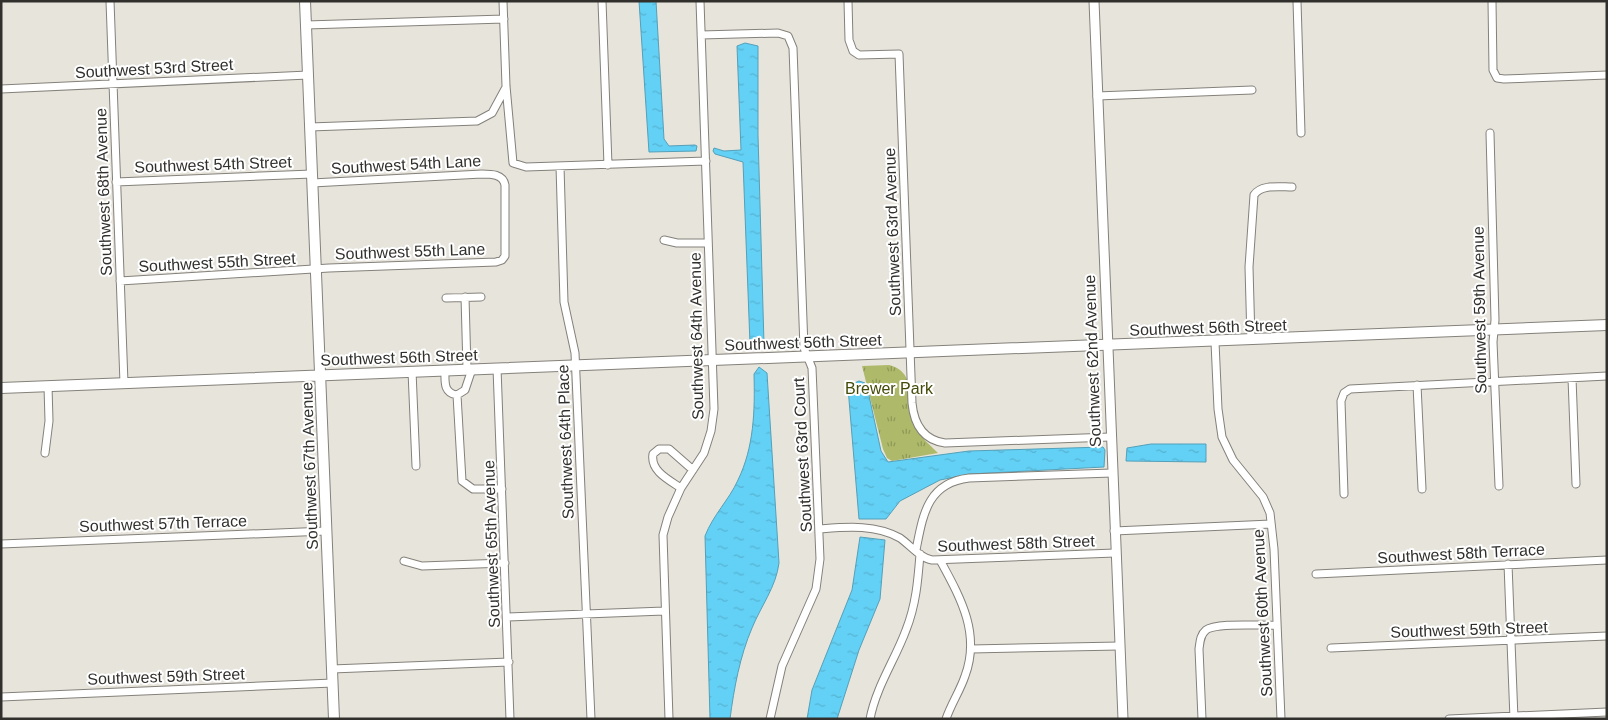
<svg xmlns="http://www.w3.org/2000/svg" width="1608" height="720" font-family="Arial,sans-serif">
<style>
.park{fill:url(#park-tufts)}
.water{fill:url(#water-ripples);stroke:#54a0b9}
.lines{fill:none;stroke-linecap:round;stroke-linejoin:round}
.minor-casing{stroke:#84817a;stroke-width:9}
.tertiary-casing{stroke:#84817a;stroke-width:11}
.secondary-casing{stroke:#84817a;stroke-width:12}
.minor{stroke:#fff;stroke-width:7}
.tertiary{stroke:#fff;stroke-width:9}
.secondary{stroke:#fff;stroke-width:10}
.labels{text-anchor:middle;stroke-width:4;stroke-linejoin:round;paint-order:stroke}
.street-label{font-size:16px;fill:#31302d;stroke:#fff}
.park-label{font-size:16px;fill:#444a07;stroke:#fff}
</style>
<defs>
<pattern id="park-tufts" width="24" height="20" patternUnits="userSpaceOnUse" patternTransform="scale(1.25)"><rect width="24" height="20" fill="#aeba6a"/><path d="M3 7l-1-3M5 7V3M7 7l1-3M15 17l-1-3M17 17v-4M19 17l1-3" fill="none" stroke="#8e9858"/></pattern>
<pattern id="water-ripples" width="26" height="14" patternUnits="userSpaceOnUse" patternTransform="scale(1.25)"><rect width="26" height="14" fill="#63d0f5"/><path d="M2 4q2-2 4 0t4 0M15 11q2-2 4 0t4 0" fill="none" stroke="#56b3d2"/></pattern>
</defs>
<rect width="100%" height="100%" fill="#e7e4dc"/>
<path class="park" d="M889 365C920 373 904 404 914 426 919 436 930 445 938 453L892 461 887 458 883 449 862 366Z"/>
<path class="water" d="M639 1H656L664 139 669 146 695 145 697 146 696 151 649 152Z
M745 43 758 46V135L764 344 761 349 752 348 750 344 743 162 715 154 713 151 714 148 724 151 741 150 737 46Z
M759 367 767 373 779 563C776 587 761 606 752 628 740 656 734 688 730 719H710L705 536C713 515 729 500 738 480 754 447 755 411 754 374Z
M859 381 865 383 868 391 881 451 888 462 969 451 1103 447 1105 450 1104 467 970 474 940 480 900 501 886 519H859L848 388 850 385Z
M1151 444H1206V462L1126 461 1127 448Z
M860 537 885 540 880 599 859 650 837 719H807L812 690 852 590Z"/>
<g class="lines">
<defs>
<path id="minor" d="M110 1 124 383
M503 1 506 86 513 163 526 167 706 161
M602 1 608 165
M848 1 849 40 853 51 859 55 899 54 912 403C914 424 923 440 945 443L1110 437
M1297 1 1301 133
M1492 1 1493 70 1497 78 1504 79 1607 75
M306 25 504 19
M701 35 778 33 788 36 793 48 804 348 812 368 820 559 816 589 782 666 770 719
M1 89 308 75
M1097 96 1252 90
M310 127 477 121 492 113 505 89
M1490 133 1495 320 1493 342 1499 486
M560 166 564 302 575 353 591 719
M116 182 312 174
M664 240 677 243H708
M120 281 329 268 496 262 502 260 505 256V185C503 174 491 174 482 174L312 183
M465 297 467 369
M446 298 481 297
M1251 340 1249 267 1254 195C1261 184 1280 187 1292 187
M1215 342 1218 409 1222 437 1233 460 1263 497 1270 513 1274 549 1281 719
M497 368 510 719
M445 370C445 381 443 393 457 395L465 390 472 369
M412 371 416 466
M1572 378 1576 484
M1417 385 1422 489
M457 395 462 481 473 489H502
M45 453 49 421 48 386
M681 488C669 480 650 471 653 454L659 449H669L693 470
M1344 494 1341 401 1344 393 1350 389 1607 376
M819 529C846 527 875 524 900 538 910 545 920 558 932 560L1115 553
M1114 531 1271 524
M1 544 326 531
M916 550C923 515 927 483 969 478L1112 473
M940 560C960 597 981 633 965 676 960 691 951 704 946 719
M404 561 422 566 505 563
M1508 564 1514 719
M1316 574 1607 560
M508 617 664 611
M1331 648 1607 636
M971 649 1119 646
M332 669 509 662
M1 697 333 683
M669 719 663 535 668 517 681 488 704 453 711 431 714 409 700 1
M870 719C876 687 895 660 906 630 916 605 918 580 920 554
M1202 719 1199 649C1200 642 1200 635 1206 630 1216 622 1262 626 1277 625
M1449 719 1607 712"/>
<path id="tertiary" d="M1094 1 1123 719"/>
<path id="secondary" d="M305 1 334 719
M1 388 1607 325"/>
</defs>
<use href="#minor" class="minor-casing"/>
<use href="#tertiary" class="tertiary-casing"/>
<use href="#secondary" class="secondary-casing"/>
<use href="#minor" class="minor"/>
<use href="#tertiary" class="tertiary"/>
<use href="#secondary" class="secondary"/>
</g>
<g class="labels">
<g class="street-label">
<text transform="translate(154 68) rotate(-3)" y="6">Southwest 53rd Street</text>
<text transform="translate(213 164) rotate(-2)" y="6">Southwest 54th Street</text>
<text transform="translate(406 164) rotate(-3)" y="6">Southwest 54th Lane</text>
<text transform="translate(103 192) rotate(-92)" y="6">Southwest 68th Avenue</text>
<text transform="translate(892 232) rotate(-92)" y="6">Southwest 63rd Avenue</text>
<text transform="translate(410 251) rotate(-2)" y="6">Southwest 55th Lane</text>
<text transform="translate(217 262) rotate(-3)" y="6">Southwest 55th Street</text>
<text transform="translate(1479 310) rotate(-91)" y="6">Southwest 59th Avenue</text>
<text transform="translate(1208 327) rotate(-2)" y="6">Southwest 56th Street</text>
<text transform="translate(696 336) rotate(-91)" y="6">Southwest 64th Avenue</text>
<text transform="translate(803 342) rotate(-2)" y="6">Southwest 56th Street</text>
<text transform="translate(399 357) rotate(-2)" y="6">Southwest 56th Street</text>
<text transform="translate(1092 361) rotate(-92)" y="6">Southwest 62nd Avenue</text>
<text transform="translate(565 442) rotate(-92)" y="6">Southwest 64th Place</text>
<text transform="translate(802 455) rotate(-93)" y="6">Southwest 63rd Court</text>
<text transform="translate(309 466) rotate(-92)" y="6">Southwest 67th Avenue</text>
<text transform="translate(163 523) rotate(-2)" y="6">Southwest 57th Terrace</text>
<text transform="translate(1016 543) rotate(-2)" y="6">Southwest 58th Street</text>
<text transform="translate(491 544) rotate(-92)" y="6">Southwest 65th Avenue</text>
<text transform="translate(1461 553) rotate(-3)" y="6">Southwest 58th Terrace</text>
<text transform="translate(1262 613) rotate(-93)" y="6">Southwest 60th Avenue</text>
<text transform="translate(1469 629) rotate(-2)" y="6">Southwest 59th Street</text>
<text transform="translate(166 676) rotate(-2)" y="6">Southwest 59th Street</text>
</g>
<g class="park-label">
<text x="889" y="394">Brewer Park</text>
</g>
</g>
<rect width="1608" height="720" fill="none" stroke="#31302d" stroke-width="5"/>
</svg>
